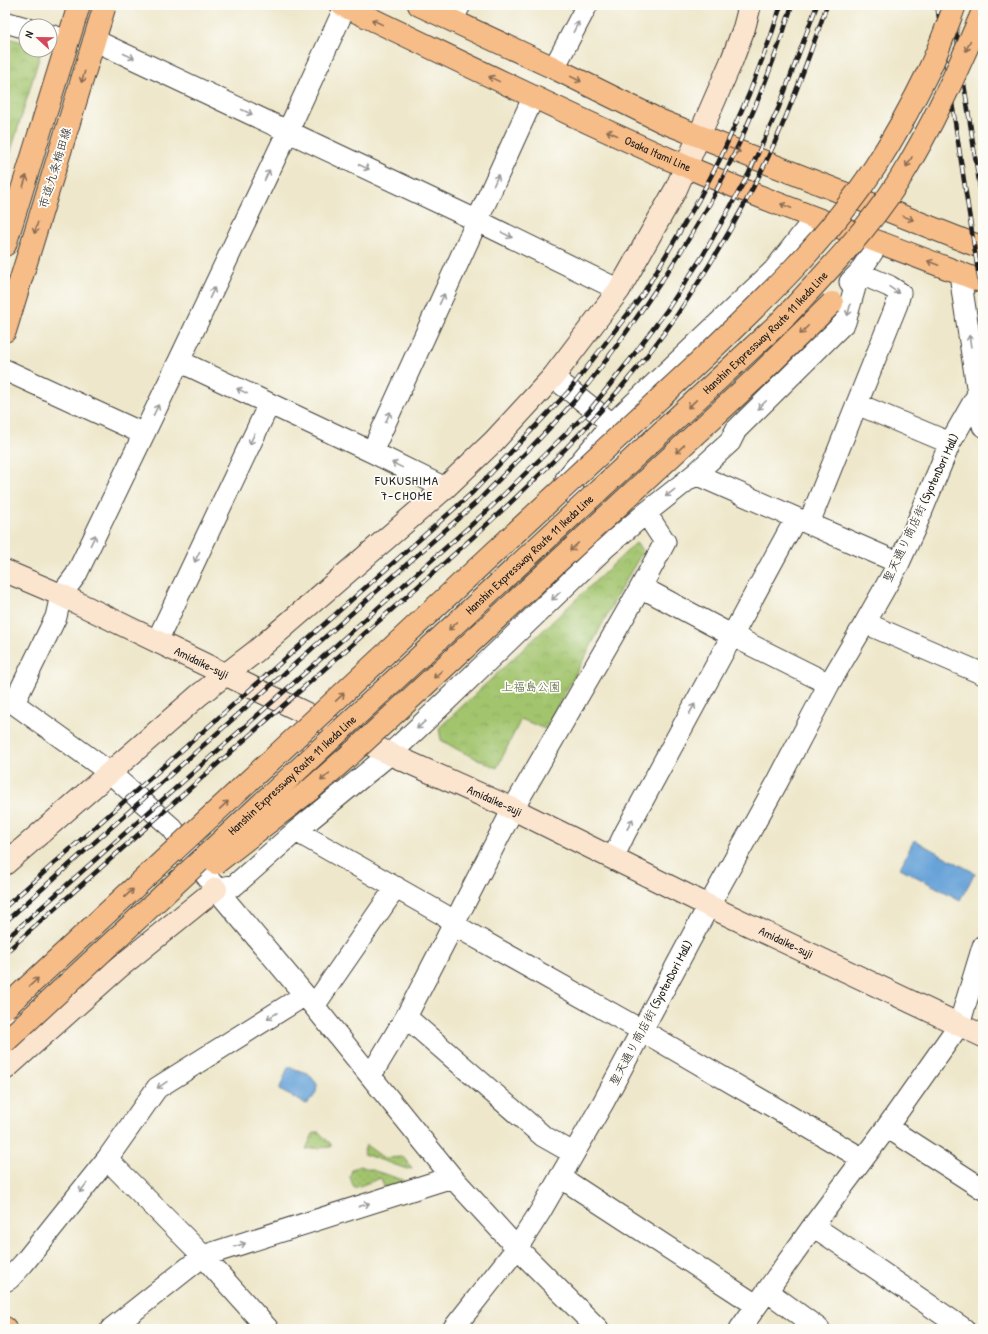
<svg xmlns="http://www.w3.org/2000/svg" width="988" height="1334" font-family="'Patrick Hand','Klee One',sans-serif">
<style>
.park{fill:url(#park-crowns);stroke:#5f7044}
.garden{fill:url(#garden-dots);stroke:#5f7044}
.water{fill:#67a3d8;stroke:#42607a}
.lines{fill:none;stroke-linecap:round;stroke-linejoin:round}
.street-casing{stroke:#3c3a36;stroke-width:23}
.secondary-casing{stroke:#3c3a36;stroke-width:24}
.primary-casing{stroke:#3c3a36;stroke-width:24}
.street{stroke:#fff;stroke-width:21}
.secondary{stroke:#fce5cf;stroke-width:22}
.primary{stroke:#f7bd88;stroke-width:22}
.rail-casing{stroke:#1c1c1c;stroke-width:4.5}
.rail{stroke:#fdfcf7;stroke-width:3;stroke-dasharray:9;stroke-linecap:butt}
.highway-bridge-casing{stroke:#3c3a36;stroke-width:24;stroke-linecap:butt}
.highway-bridge{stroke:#f7bd88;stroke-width:22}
.oneway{stroke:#8a6c52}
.oneway2{stroke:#999}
.labels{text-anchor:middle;stroke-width:3.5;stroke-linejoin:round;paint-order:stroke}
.street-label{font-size:12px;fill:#1c1c1c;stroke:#fdfcf7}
.park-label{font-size:12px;fill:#525f3c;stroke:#fdfcf7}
.neighbourhood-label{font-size:13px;letter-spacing:1px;fill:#1c1c1c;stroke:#fdfcf7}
</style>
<defs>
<pattern id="park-crowns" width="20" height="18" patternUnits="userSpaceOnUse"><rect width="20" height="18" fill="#a2c46d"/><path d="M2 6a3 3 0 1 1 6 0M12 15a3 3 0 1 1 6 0" fill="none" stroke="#8ba85e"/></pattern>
<pattern id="garden-dots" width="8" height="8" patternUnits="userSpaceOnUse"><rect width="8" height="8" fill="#a2c46d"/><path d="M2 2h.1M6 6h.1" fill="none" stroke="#8ba85e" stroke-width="1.8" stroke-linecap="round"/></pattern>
</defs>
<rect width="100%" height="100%" fill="#fdfcf7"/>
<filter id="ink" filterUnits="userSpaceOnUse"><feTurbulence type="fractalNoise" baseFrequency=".025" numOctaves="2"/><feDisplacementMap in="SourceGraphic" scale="8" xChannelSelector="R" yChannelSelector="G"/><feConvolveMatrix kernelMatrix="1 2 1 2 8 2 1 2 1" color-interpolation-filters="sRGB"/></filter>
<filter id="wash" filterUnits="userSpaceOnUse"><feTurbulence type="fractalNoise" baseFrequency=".012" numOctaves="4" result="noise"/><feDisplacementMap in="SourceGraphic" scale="16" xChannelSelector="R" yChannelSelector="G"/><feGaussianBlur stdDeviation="0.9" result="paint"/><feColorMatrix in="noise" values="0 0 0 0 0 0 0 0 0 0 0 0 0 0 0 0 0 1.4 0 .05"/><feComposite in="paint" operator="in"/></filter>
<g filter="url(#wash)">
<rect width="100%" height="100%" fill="#eee7cb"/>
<path class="park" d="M5 37 26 43V50H36L40 55 5 171Z
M636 543 643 551 619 592 585 657 545 729 521 719 497 768 460 751 441 740 439 728Z"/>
<path class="garden" d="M316 1132H319L331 1144V1147L306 1149 313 1134Z
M366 1145 384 1158 403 1157 412 1168 407 1169 363 1154Z
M360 1166 403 1180 406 1183 385 1190 381 1178 354 1188 350 1177 352 1169Z"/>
<path class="water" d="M914 840 975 873 960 900 900 868Z
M288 1067 308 1073 317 1084C317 1094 314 1098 306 1104L279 1090Z"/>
</g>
<g filter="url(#ink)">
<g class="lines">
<defs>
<path id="street" d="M452 20 460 5
M5 22 26 28
M50 35 68 41
M94 40 478 221 619 290
M554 68 587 5
M960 273 963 296 983 426
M850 282 859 273 879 242
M179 361 372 452 445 488
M5 370 144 434
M553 377 612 424
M857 404 950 443
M372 452 533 98
M695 474 899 563
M603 542 566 479 612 424 774 270 815 218
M641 587 733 636 829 684
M865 623 983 674
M157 641 269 404
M5 697 109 772 172 828 216 889 314 1006 452 1177 517 1248 598 1329
M14 703 56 617 61 595 76 575 179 361 288 131 346 5
M296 831 444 915 454 925 641 1030 863 1159
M613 858 625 833 796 518
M216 889 235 885 296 831 390 754 419 727 606 547 646 513 695 474 730 442 736 430 845 322 859 273 889 286 900 293 897 304 809 523
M314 1006 396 887
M406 1017 543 1136 573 1153
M371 1075 406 1017 513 809 641 587 665 542 646 513
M887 1127 983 1189
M107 1159 203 1256 268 1329
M560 1177 756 1305
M813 1226 855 1254 964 1329
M5 1281 9 1279 23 1264 107 1159 157 1088 305 995
M767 1291 819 1329
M111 1329 203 1256 452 1177
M453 1329 517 1248 540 1212 603 1103 696 929 778 781 829 684 865 623 899 563 914 530 950 443 978 394
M740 1329 813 1226 887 1127 959 1025 983 946"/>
<g id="secondary">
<path id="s1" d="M5 571 61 595 390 754 513 809 709 906 983 1036"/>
<path d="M5 864 199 695 255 652 445 488 494 441 553 377 619 290 676 189 732 60 744 28 750 5"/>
<path d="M5 1069 117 969 216 889"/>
</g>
<g id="primary">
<path id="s2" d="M342 5C456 59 569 116 685 166 783 208 884 243 983 282"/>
<path d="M419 5 554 68 661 121 983 248"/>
<path d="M5 245 79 5"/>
<path d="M5 331 105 5"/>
<path d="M5 1328V1329"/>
</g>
</defs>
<use href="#street" class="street-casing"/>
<use href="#secondary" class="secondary-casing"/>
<use href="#primary" class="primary-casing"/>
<use href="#street" class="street"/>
<use href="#secondary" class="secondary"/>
<use href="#primary" class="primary"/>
<defs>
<path id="rail" d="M937 5 983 304
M952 5 983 208
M976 5 983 41
M5 907 472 493 568 392 643 294 699 199 719 161 749 94 771 36 781 5
M5 922 479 500C511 467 545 435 575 400 595 377 612 352 630 327 658 287 686 246 710 203 743 140 771 73 792 5
M5 940 488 510 589 411 629 361 667 310 702 257 728 211 749 173 779 107 817 5
M5 953C124 847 244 740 364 634 476 535 591 439 677 315 714 260 748 203 775 142 795 98 811 51 827 5"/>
</defs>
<use href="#rail" class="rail-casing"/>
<use href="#rail" class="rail"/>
<defs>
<g id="highway-bridge">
<path d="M216 863 310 790 354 751 759 375 832 303"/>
<path d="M5 1008 703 358C765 299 828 239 875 167 895 136 913 103 929 70 939 49 947 26 955 5"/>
<path id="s3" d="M5 1042 781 321C822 277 865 233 898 182 932 128 958 69 983 11"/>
</g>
</defs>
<use href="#highway-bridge" class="highway-bridge-casing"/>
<use href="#highway-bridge" class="highway-bridge"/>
</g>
<defs><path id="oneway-shaft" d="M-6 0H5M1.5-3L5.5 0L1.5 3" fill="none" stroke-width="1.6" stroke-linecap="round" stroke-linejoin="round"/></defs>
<g class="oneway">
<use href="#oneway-shaft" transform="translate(377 22) rotate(-154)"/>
<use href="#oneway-shaft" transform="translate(968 46) rotate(113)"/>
<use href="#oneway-shaft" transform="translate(83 77) rotate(107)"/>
<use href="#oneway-shaft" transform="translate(494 79) rotate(-154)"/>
<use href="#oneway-shaft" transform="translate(576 79) rotate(26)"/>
<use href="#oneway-shaft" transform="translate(612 133) rotate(-156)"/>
<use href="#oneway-shaft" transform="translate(735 150) rotate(22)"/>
<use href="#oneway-shaft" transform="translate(909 162) rotate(121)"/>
<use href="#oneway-shaft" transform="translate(25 181) rotate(-73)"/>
<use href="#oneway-shaft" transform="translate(786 206) rotate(-158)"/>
<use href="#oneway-shaft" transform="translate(908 218) rotate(22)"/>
<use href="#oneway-shaft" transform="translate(36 228) rotate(107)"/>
<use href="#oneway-shaft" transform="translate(933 263) rotate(-159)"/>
<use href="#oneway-shaft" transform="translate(804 330) rotate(135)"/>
<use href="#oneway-shaft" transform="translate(692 404) rotate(137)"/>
<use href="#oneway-shaft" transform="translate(680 449) rotate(137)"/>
<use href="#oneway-shaft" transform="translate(574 547) rotate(137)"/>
<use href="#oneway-shaft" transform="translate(453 626) rotate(137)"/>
<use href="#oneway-shaft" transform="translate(438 674) rotate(138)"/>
<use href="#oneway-shaft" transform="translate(340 697) rotate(-43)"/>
<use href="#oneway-shaft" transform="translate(325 777) rotate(138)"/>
<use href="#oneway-shaft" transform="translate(224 805) rotate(-43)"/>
<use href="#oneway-shaft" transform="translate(129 893) rotate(-43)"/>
<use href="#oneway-shaft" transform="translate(34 982) rotate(-43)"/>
</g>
<g class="oneway2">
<use href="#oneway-shaft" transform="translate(576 27) rotate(-62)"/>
<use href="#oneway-shaft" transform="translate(129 56) rotate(25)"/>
<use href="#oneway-shaft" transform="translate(247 112) rotate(25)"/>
<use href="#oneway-shaft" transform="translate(364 167) rotate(25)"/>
<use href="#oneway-shaft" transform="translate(267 175) rotate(-65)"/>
<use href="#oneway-shaft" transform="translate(496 180) rotate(-66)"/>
<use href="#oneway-shaft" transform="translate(507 235) rotate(26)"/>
<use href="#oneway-shaft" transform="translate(894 290) rotate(35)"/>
<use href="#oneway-shaft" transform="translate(212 293) rotate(-65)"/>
<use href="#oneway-shaft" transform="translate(442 299) rotate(-65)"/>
<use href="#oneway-shaft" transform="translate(849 310) rotate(105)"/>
<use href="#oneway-shaft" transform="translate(970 341) rotate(-99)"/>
<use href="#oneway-shaft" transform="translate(242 391) rotate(-154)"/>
<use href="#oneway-shaft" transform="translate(762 405) rotate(135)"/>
<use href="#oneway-shaft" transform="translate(156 410) rotate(-64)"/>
<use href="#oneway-shaft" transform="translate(388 417) rotate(-65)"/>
<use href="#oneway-shaft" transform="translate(252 439) rotate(115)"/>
<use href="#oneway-shaft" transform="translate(397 465) rotate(-154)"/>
<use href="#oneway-shaft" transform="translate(670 493) rotate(142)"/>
<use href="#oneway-shaft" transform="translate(93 540) rotate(-64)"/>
<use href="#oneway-shaft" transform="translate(197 557) rotate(115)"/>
<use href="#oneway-shaft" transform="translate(556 596) rotate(136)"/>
<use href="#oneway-shaft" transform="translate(692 709) rotate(-61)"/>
<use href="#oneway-shaft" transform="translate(421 725) rotate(137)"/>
<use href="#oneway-shaft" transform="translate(630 824) rotate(-61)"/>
<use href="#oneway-shaft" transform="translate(272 1016) rotate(148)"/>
<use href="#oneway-shaft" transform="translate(162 1085) rotate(146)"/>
<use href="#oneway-shaft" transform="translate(83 1188) rotate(128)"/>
<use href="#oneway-shaft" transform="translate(364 1205) rotate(-18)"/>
<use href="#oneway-shaft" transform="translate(240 1245) rotate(-18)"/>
</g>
</g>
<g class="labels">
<g class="street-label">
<text dy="4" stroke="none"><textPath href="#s2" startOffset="349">Osaka Itami Line</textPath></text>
<text transform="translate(55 168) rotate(-73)" y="4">市道九条梅田線</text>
<text dy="4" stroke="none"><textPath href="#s3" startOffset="1040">Hanshin Expressway Route 11 Ikeda Line</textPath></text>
<text transform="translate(921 508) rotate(-65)" y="4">聖天通り商店街 (SyotenDori Mall)</text>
<text dy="4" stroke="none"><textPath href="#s3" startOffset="716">Hanshin Expressway Route 11 Ikeda Line</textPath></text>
<text dy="4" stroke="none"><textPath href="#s1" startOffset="217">Amidaike-suji</textPath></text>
<text dy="4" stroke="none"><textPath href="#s3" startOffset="392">Hanshin Expressway Route 11 Ikeda Line</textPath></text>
<text dy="4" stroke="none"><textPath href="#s1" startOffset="541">Amidaike-suji</textPath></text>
<text dy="4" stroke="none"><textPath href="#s1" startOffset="865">Amidaike-suji</textPath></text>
<text transform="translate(651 1013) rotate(-62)" y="4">聖天通り商店街 (SyotenDori Mall)</text>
</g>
<g class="park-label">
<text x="531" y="691">上福島公園</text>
</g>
<g class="neighbourhood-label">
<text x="407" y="485">FUKUSHIMA<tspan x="407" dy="15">7-CHOME</tspan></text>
</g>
</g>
<rect width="988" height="1334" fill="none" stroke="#fdfcf7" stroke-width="20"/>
<g transform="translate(38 38) rotate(292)"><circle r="19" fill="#fdfcf7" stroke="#a3a29f"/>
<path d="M0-3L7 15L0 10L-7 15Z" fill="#d1495b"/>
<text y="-6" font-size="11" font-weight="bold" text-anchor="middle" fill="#1c1c1c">N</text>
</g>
</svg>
